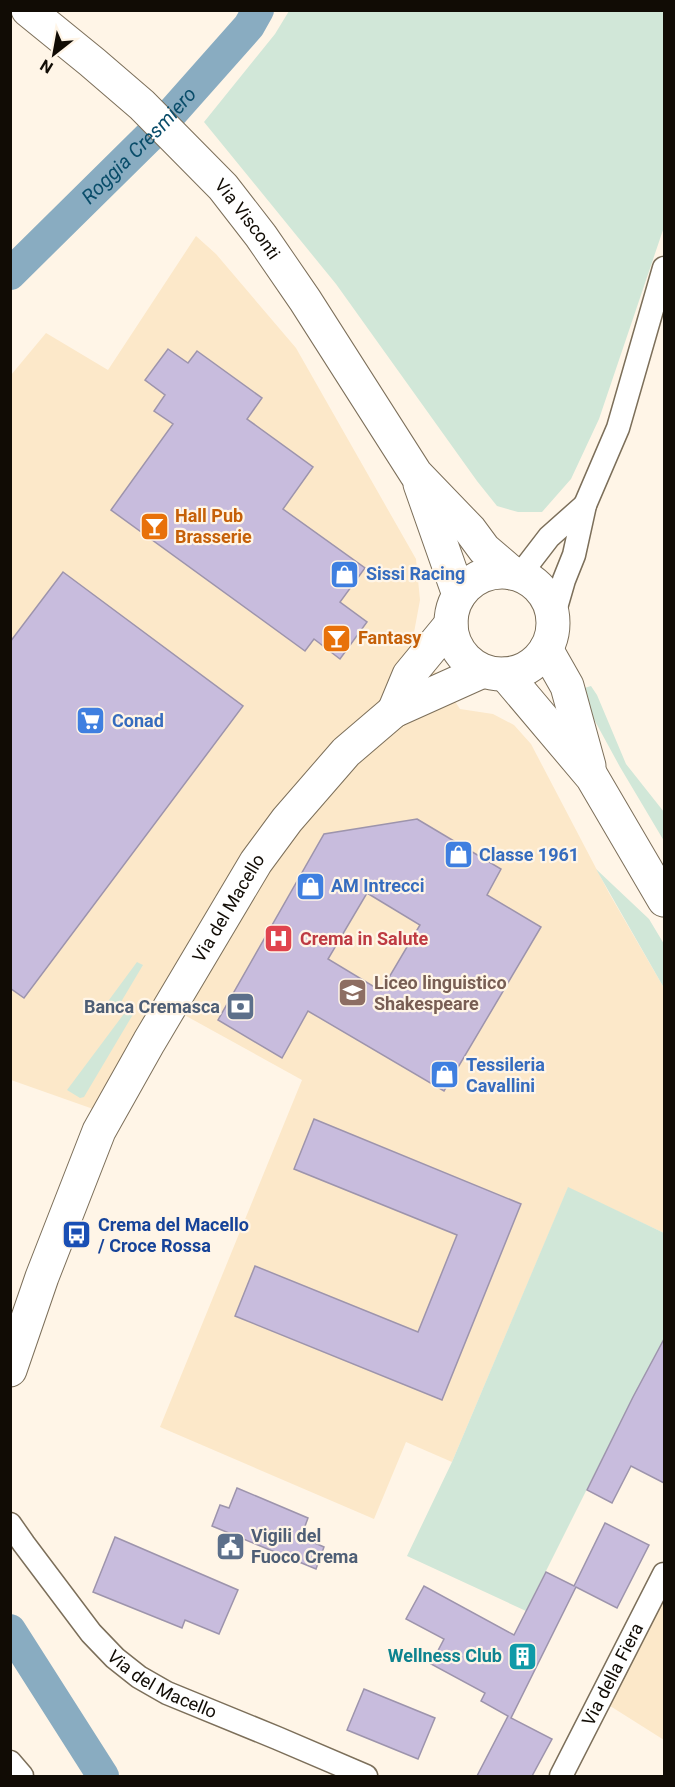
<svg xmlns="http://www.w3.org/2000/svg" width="675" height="1787" font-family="Roboto,sans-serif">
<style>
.built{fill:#fce8c9}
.green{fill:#d1e7d8}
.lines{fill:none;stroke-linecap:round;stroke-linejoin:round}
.canal{stroke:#89acc1;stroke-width:32}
.building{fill:#c8bcdd;stroke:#9d94ac;stroke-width:1.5;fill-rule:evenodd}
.street-casing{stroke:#7c6f5a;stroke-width:25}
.secondary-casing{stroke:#7c6f5a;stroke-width:35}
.street{stroke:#fff;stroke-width:22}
.secondary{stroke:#fff;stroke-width:33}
.labels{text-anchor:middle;stroke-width:4.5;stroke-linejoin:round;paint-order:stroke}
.street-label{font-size:18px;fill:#110c05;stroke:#fff5e7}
.food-label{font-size:18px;font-weight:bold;fill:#c56008;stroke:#fff5e7;text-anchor:start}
.shop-label{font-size:18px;font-weight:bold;fill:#366cbe;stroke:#fff5e7;text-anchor:start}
.health-label{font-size:18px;font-weight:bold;fill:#be3a42;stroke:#fff5e7;text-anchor:start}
.education-label{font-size:18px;font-weight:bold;fill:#785e54;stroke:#fff5e7;text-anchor:start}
.service-label{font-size:18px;font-weight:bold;fill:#4e5e75;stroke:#fff5e7;text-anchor:end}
.transit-label{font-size:18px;font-weight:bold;fill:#164399;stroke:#fff5e7;text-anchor:start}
.culture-label{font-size:18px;font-weight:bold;fill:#0d838f;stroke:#fff5e7;text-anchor:end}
.water-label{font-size:20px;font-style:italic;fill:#0a4d6a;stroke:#fff5e7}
</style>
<rect width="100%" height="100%" fill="#fff5e7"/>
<path class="built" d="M196 236 216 254 296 348 416 559 420 600 413 638 460 709 493 714 514 725 531 744 609 893 664 988V1233L568 1188 452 1462 406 1442 374 1519 160 1427 302 1080 159 1001 96 1110 11 1080V375L46 333 108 370Z
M664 1591V1740L607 1704Z"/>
<path class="green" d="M289 11H664V227L599 419 571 479 542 512H518L497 506 477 481 336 284 204 122 275 34Z
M591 686 597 695 626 764 664 812V841L620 767 578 690Z
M596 869 649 919 664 944V988Z
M137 962 143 965 121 1002 135 1011 84 1097 80 1098 67 1090 126 1011 109 1000Z
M568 1187 664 1233V1339L633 1397 526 1611 407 1556 452 1462Z"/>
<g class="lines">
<g class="canal">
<path id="s1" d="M10 274 163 123 249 26 258 10"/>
<path d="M10 1630 103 1776"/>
</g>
</g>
<path class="building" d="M168 349 188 363 197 351 262 398 247 419 313 467 283 509 365 568 340 602 367 622 340 659 314 639 305 651 111 510 173 424 154 411 165 395 145 380Z
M63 572 243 706 24 998 10 988V642Z
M417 819 501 869 487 895 541 927 444 1091 308 1011 282 1058 218 1020 324 834ZM367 893 420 925 381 991 328 959Z
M314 1119 521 1204 442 1400 235 1316 255 1266 418 1332 457 1235 294 1169Z
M664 1339V1483L631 1466 612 1503 587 1490 633 1397Z
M237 1488 308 1518 301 1537 324 1547 316 1569 212 1526 220 1505 229 1508Z
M605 1523 649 1545 617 1608 576 1587 511 1718 552 1739 532 1776H477L508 1716 481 1701 485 1693 431 1664 444 1639 406 1619 424 1586 514 1635 546 1572 574 1586Z
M115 1537 238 1590 219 1634 185 1620 182 1628 93 1592Z
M364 1689 435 1718 418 1759 347 1730Z"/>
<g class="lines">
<defs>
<g id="street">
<path d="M519 576 549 537 585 505"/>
<path d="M553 618 564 580 574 555 585 505 618 428 664 268"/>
<path id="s2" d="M10 1524 24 1544 91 1633 115 1658 139 1677 167 1693 277 1738 366 1776"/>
<path d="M10 1762 22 1776"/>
<path id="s3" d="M561 1776 664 1574"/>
</g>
<g id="secondary">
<path id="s4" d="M28 10 92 62 142 105 223 187 261 236 305 300 416 474 470 530 484 549 512 573"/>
<path d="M420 484 459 595"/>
<circle cx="502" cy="623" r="51"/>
<path d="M546 649 567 686 589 766"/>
<path d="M505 674 592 777 664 900"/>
<path d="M394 711 409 675 451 624"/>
<path id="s5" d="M10 1370 42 1277 99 1131 149 1042 256 862 287 820 346 752 394 711 483 671"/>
</g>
</defs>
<use href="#street" class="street-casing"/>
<use href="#secondary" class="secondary-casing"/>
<use href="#street" class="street"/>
<use href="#secondary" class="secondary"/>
</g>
<defs>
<symbol id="bar-square" viewBox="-11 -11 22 22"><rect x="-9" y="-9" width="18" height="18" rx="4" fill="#e8710a" stroke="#fff5e7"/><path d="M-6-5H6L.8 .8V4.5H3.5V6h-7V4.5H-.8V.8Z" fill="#fff"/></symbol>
<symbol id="shop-square" viewBox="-11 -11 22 22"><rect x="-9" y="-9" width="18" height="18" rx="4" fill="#3f7fe0" stroke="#fff5e7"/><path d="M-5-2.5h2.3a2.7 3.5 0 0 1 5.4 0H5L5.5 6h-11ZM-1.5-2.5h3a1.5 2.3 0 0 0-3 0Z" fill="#fff"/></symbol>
<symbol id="supermarket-square" viewBox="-11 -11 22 22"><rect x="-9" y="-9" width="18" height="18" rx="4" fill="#3f7fe0" stroke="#fff5e7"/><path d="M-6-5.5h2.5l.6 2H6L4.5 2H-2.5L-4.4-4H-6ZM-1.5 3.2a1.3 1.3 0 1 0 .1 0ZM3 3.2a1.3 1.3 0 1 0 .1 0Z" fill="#fff"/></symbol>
<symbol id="hospital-square" viewBox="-11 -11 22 22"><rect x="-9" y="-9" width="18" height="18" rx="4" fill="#e0444e" stroke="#fff5e7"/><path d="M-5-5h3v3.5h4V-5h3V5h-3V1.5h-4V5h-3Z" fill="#fff"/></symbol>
<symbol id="university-square" viewBox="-11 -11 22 22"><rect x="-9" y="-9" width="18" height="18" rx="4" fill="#8d6e63" stroke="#fff5e7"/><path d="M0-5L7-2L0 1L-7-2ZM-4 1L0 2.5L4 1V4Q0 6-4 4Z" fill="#fff"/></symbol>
<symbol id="bank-square" viewBox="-11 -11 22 22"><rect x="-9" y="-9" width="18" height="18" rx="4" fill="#5c6f8a" stroke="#fff5e7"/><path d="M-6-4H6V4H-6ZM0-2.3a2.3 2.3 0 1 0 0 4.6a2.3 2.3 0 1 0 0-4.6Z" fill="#fff"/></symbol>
<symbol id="bus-square" viewBox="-11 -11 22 22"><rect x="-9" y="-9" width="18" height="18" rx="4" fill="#1a4fb4" stroke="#fff5e7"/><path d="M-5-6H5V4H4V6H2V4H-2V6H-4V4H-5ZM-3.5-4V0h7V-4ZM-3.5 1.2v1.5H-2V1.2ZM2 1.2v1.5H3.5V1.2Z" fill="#fff"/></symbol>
<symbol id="civic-square" viewBox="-11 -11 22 22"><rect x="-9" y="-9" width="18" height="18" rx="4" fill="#5c6f8a" stroke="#fff5e7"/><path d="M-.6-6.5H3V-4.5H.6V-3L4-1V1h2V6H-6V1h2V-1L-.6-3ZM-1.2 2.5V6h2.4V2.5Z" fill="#fff"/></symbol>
<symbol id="building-square" viewBox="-11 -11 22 22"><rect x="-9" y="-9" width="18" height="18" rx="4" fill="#0f9aa8" stroke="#fff5e7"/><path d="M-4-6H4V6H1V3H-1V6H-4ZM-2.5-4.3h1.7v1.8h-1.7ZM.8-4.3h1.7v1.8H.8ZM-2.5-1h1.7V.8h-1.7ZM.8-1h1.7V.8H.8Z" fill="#fff"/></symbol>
</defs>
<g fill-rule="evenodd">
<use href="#bar-square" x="138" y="510" width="33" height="33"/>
<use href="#shop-square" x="328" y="558" width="33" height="33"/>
<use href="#bar-square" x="320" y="622" width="33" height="33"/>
<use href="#supermarket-square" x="74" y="704" width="33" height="33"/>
<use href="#shop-square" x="442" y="838" width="33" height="33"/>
<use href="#shop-square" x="294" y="870" width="33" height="33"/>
<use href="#hospital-square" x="262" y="922" width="33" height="33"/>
<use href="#university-square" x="336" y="976" width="33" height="33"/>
<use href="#bank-square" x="224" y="990" width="33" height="33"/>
<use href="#shop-square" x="428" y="1058" width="33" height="33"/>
<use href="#bus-square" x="60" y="1218" width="33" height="33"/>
<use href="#civic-square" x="214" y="1530" width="33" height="33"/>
<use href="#building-square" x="506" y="1640" width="33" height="33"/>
</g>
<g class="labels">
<g class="street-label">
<text dy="6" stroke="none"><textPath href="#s4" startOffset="304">Via Visconti</textPath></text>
<text dy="6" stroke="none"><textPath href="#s5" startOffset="513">Via del Macello</textPath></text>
<text dy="6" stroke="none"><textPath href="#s3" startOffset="114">Via della Fiera</textPath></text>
<text dy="6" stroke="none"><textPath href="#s2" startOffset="225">Via del Macello</textPath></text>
</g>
<g class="food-label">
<text x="175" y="522">Hall Pub<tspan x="175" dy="21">Brasserie</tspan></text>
<text x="358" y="644">Fantasy</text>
</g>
<g class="shop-label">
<text x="366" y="580">Sissi Racing</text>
<text x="112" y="727">Conad</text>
<text x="479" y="861">Classe 1961</text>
<text x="331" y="892">AM Intrecci</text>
<text x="466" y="1071">Tessileria<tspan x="466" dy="21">Cavallini</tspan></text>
</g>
<g class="health-label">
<text x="300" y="945">Crema in Salute</text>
</g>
<g class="education-label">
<text x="374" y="989">Liceo linguistico<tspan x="374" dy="21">Shakespeare</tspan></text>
</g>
<g class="service-label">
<text x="220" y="1013">Banca Cremasca</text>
<text x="251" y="1542" text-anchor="start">Vigili del<tspan x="251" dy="21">Fuoco Crema</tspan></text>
</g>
<g class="transit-label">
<text x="98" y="1231">Crema del Macello<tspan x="98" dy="21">/ Croce Rossa</tspan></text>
</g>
<g class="culture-label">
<text x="502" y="1662">Wellness Club</text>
</g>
<g class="water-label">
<text dy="7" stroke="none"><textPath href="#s1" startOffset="182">Roggia Cresmiero</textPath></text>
</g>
</g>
<rect width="675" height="1787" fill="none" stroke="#110c05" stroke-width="24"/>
<g transform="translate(54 54) rotate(211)" stroke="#fff5e7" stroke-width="4.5" paint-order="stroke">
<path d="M0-4.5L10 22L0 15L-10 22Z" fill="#110c05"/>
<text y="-9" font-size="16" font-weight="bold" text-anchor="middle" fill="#110c05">N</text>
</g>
</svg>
